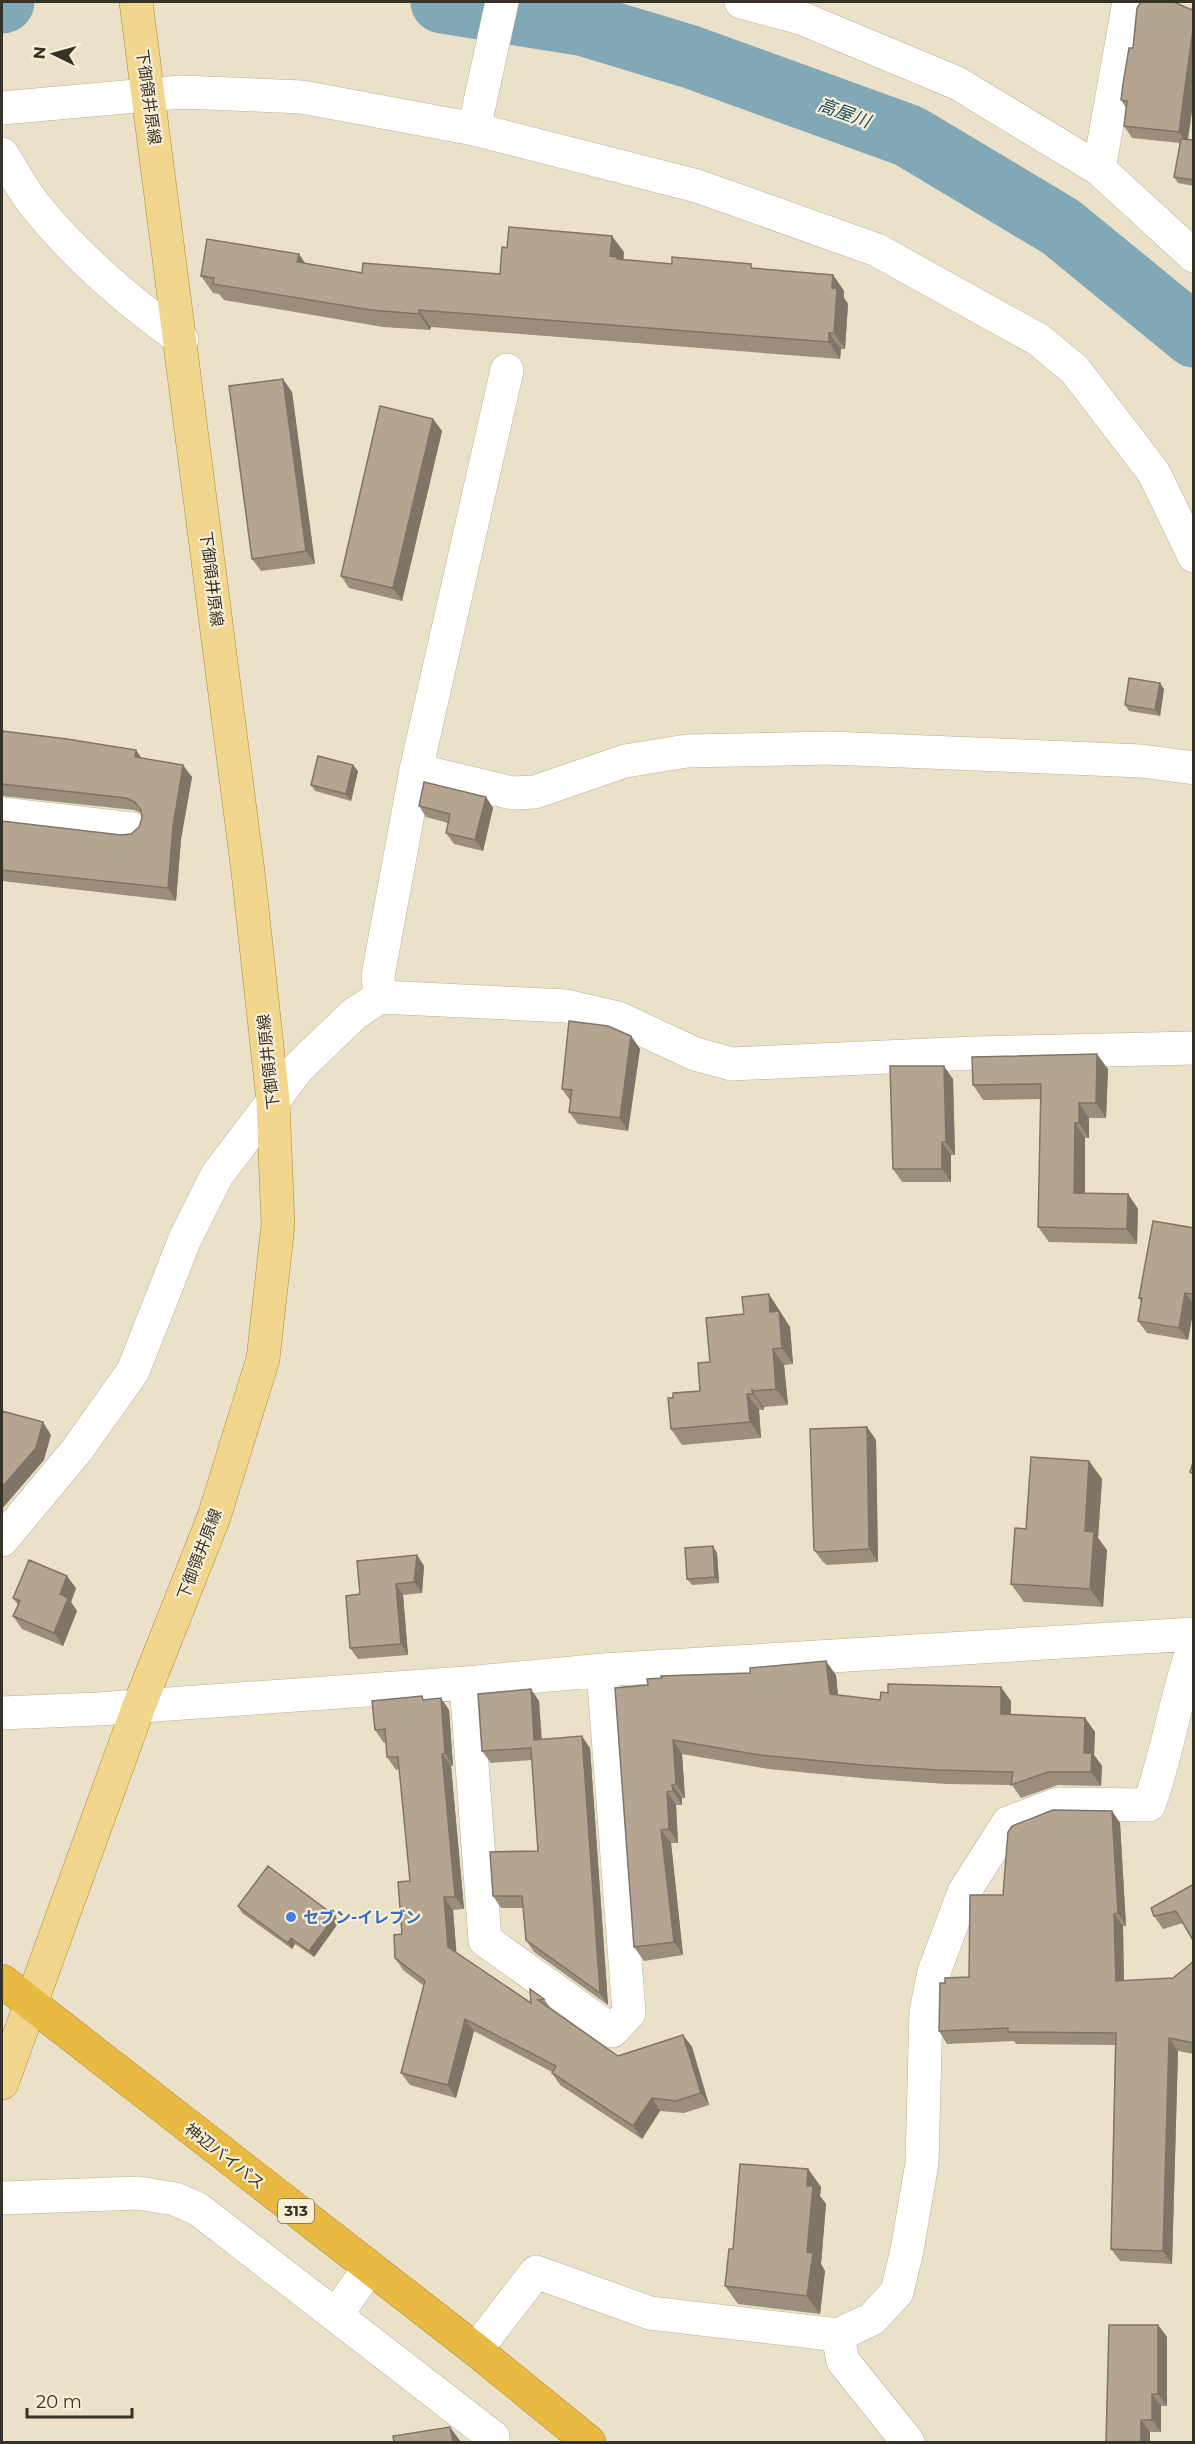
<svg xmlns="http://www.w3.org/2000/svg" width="1195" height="2444" font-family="Montserrat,'Noto Sans JP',sans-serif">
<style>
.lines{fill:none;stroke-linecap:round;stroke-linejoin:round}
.river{stroke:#81a8b7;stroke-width:63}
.minor-casing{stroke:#b8b098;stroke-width:34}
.major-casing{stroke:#aa8a39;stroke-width:34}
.highway-casing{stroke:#aa8a39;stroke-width:34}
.minor{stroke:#fff;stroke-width:33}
.major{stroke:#f2d68e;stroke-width:33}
.highway{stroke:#e9ba42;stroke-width:33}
.wall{fill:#9c8e7c}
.shaded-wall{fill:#7f7465}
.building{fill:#b5a590;stroke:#7f7465;stroke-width:1.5}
.shop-dot{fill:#3f7fe0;stroke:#f7eed5;stroke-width:2}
.labels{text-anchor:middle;stroke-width:4.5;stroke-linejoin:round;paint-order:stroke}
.shield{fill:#f7eed5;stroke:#706a5c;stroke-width:1.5}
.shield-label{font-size:15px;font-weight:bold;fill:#363228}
.street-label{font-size:16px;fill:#363228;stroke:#f7eed5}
.shop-label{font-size:16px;font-weight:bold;fill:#366cbe;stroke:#f7eed5;text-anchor:start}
.water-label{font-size:18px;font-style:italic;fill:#1a4f60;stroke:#f7eed5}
</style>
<rect width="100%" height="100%" fill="#eae1c8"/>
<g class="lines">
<path class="river" d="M2 2H3
M442 2 585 25 691 57 909 136 1061 227 1194 336"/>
<defs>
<path id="minor" d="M741 2 801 18 957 83 1099 169 1194 256
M2 108 181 92 302 97 474 129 697 186 877 250 1039 340 1075 370 1154 473 1194 556
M474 129 502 2
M2 154C12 170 22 188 34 204 76 257 127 300 182 340
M1099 169 1129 2
M416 770 512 793 535 792 625 761 687 751 830 748 1141 761 1194 768
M2 814 132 829
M380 997 378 976 416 770 507 370
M2 1540 77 1450 133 1371 185 1239 217 1175 299 1067 354 1014 380 997 566 1006 618 1018 695 1054 732 1064 974 1053 1194 1048
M466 1683 485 1940 612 2031 629 2013 603 1670
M2 1713 98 1709 466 1683 603 1670 1194 1634
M2 2198 138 2193 175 2199 198 2209 493 2437V2442
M337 2314 369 2268
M838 2335 843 2361 908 2442
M476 2350 536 2272 650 2313 838 2335 872 2319 897 2292 907 2250 922 2163 926 2011 934 1972 964 1892 1008 1823 1058 1804 1149 1805C1168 1753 1175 1698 1194 1646"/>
<path id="major" d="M2 2083 139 1706 214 1517 263 1359 278 1225 273 1101 248 872 136 2"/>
<path id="highway" d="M2 1981 476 2350 589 2442"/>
</defs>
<use href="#minor" class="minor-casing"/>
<use href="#major" class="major-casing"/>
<use href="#highway" class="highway-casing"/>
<use href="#minor" class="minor"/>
<use href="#major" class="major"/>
<use href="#highway" class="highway"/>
</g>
<path class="wall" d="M1194 2V97L1188 140H1194V186L1178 183 1174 177 1180 143 1132 138 1124 126 1126 108 1121 100 1133 48 1192 10Z
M624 252 623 260 833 275 844 291V298L848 304 845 349H841L840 359 431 327 430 330 383 327 224 300 219 294 213 293 201 276 299 254 305 263 362 273 500 274Z
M292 392 315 564 261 571 252 559Z
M433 419 442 431 402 601 349 588 341 576Z
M1164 689 1160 716 1129 711 1125 705Z
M2 731 141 758 192 777 181 839 176 901 2 881V821L121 835 131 834 139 827 142 818 141 813 134 810 2 796Z
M358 771 351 801 315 791 311 785Z
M486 797 493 808 483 851 454 844 446 833 448 823 426 817 419 806Z
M631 1036 640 1049 628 1131 578 1124 569 1112 571 1102 562 1089Z
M1108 1069 1106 1118H1089V1138H1085V1193L1128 1194 1138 1209 1137 1244 1049 1242 1038 1227 1041 1099 983 1100 973 1085Z
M953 1079 955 1155H951V1182H902L893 1169Z
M1194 1228V1308L1188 1340 1147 1333 1138 1321 1141 1302 1139 1298Z
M780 1310V1312L790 1327 793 1364 784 1365 788 1405 764 1407V1410H759L761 1438 682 1445 671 1429 673 1398 700 1391 710 1362Z
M867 1427 876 1440 878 1562 827 1565 823 1562 814 1550Z
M1089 1461 1102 1479 1098 1538 1107 1550 1103 1607 1024 1602 1011 1584 1026 1529Z
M717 1553 719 1583 692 1585 687 1579Z
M417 1555 424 1566 422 1593 403 1595 408 1655 358 1659 350 1648 360 1594Z
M76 1588 71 1602 77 1611 63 1646 22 1629 13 1616 18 1605 13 1598Z
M836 1675 838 1695 880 1700 1011 1701V1714L1085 1718 1095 1732 1094 1755 1102 1766 1101 1786 1058 1785 1021 1798 1012 1785 947 1784 872 1779 769 1769 682 1754 685 1798H682V1805H676L678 1843H671L683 1955 644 1961 634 1947 615 1688Z
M425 1700 449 1710 453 1766H451L464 1909 453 1910 456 1952 531 2003 530 1989 544 1999 551 2009 618 2056 683 2035 692 2047 709 2105 684 2113 660 2111 642 2139 560 2085 552 2073V2072L474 2031 456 2098 410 2085 401 2073 424 1986 403 1970 395 1958 402 1934 410 1881 400 1769 396 1770 387 1757 386 1742 384 1743 375 1730Z
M539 1701 542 1739 590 1748 608 2005 534 1952 526 1940 523 1908H501L493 1896 538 1851 532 1760 491 1763 482 1751Z
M1112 1811 1120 1823 1126 1926H1123L1124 1981 1173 1978 1194 1961V2054L1178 2051 1172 2264 1120 2261 1111 2249 1115 2045 1016 2044 1014 2041 947 2044 939 2031 945 1983 969 1977 1003 1895Z
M1194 1884 1183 1923 1163 1929 1154 1916Z
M238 1906 339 1922 314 1957 295 1944 292 1949 242 1913Z
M808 2169 821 2187 820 2196 826 2204 821 2264 825 2271 820 2314 738 2304 725 2286 733 2249Z
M1158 2325 1167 2337V2406H1161V2432H1150V2442H1106Z"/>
<path class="shaded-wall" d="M1194 21V97L1187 144 1179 132Z
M612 236 624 252 623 265 610 256Z
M299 254 310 271 297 262Z
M833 275 844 291V298L848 304 845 349 834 333Z
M419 310 431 327 430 330 419 314Z
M829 333 841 349 840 359 829 342Z
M283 379 292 392 315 564 306 551Z
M433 419 442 431 402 601 393 588Z
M1160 683 1164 689 1160 716 1155 710Z
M136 750 145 763 135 757Z
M183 765 192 777 181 839 176 901 168 888 173 826Z
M353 765 358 771 351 801 346 794Z
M486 797 493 808 483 851 475 840Z
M631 1036 640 1049 628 1131 620 1118Z
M1097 1054 1108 1069 1106 1118 1096 1103Z
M944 1066 953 1079 955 1155 946 1142Z
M1079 1103 1089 1118V1138L1079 1123Z
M1075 1123 1085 1138V1208L1074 1193Z
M942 1142 951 1155V1182L942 1169Z
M1128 1194 1138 1209 1137 1244 1127 1229Z
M1185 1293 1194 1305 1188 1340 1179 1328Z
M769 1294 790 1327 793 1364 782 1348 770 1312Z
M773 1349 784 1365 788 1405 776 1389Z
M752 1391 764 1407V1410L753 1394Z
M747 1394 759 1410 761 1438 750 1422Z
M43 1422 51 1435 44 1460 2 1509V1487Z
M867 1427 876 1440 878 1562 869 1549Z
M1089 1461 1102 1479 1098 1538 1107 1550 1103 1607 1090 1589 1085 1531Z
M713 1546 717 1553 719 1583 715 1577Z
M417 1555 424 1566 422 1593 414 1582Z
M67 1576 76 1588 71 1602 77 1611 63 1646 54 1633 60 1594Z
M396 1584 403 1595 408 1655 401 1644Z
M826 1661 836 1675 839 1708 830 1694Z
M1001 1687 1011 1701 1010 1727 1001 1714Z
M531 1689 539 1701 542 1752 534 1740Z
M441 1698 449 1710 453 1766 445 1753Z
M1085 1718 1095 1732 1094 1755 1102 1766 1101 1786 1091 1772 1084 1753Z
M582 1736 590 1748 608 2005 600 1993Z
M673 1740 682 1754 685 1798 676 1784Z
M442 1754 451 1766 464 1909 455 1897Z
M672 1785 682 1798V1805L673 1791Z
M667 1792 676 1805 678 1843 669 1829Z
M1112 1811 1120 1823 1126 1926 1118 1913Z
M661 1830 671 1843 683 1955 674 1942Z
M444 1897 453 1910 457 1959 448 1947Z
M1114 1914 1123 1926 1124 1994 1116 1981Z
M335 1916 339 1922 314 1957 309 1951Z
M291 1938 295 1944 292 1949 288 1943Z
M465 2019 474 2031 456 2098 448 2085Z
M683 2035 692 2047 709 2105 701 2093Z
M1169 2038 1178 2051 1172 2264 1163 2251Z
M652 2098 660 2111 642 2139 633 2126Z
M808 2169 821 2187 820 2196 826 2204 821 2264 825 2271 820 2314 807 2296V2186Z
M1158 2325 1167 2337V2406L1158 2394Z
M1152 2394 1161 2406V2432L1152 2420Z
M1141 2420 1150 2432V2442H1141Z
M450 2427 461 2442H453Z"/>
<path class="building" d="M1141 2H1174L1192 10 1194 2V21L1179 132 1124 126 1127 101 1121 100 1123 84 1129 48H1133L1137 8Z
M1181 139 1194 140V180L1174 177Z
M509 227 612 236 610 256 617 257V259L672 264V257L751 264V268L833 275 832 288H837L834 333H829V342L419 310V314L371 310 213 284 214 278 201 276 207 239 299 254 297 262 362 273 363 263 500 274 502 247 507 248Z
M283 379 306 551 252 559 229 386Z
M380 406 433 419 393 588 341 576Z
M1129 678 1160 683 1155 710 1125 705Z
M2 731 67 739 136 750 135 757 183 765 173 826 168 888 2 870V821L121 835 131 834 139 827 142 818 141 810 135 802 126 798 2 784Z
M318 756 353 765 346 794 311 785Z
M424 782 486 797 475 840 446 833 450 814 419 806Z
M569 1021 608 1026 631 1036 620 1118 569 1112 572 1090 562 1089Z
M1097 1054 1096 1103H1079V1123H1075L1074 1193 1128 1194 1127 1229 1038 1227 1041 1084 973 1085 972 1057Z
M890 1066H944L946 1142H942V1169H893Z
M1153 1221 1194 1228V1292L1193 1294 1185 1293 1179 1328 1138 1321 1142 1298H1139Z
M769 1294 770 1312 779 1311 782 1348 773 1349 776 1389 752 1391V1389L753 1394H747L750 1422 671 1429 668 1398H673V1393L700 1391 698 1363 710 1362 706 1318 744 1314 742 1297Z
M2 1411 43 1422 36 1448 2 1487Z
M867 1427 869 1549 818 1552 814 1550 810 1429Z
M1031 1457 1089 1461 1085 1531 1094 1532 1090 1589 1011 1584 1015 1528 1026 1529Z
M1194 1459V1474L1190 1472Z
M713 1546 715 1577 687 1579 685 1548Z
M417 1555 414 1582 396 1584 401 1644 350 1648 346 1596 360 1594 357 1561Z
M29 1560 67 1576 60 1594 68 1598 54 1633 13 1616 20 1601 13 1598Z
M826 1661 830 1694 880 1700 881 1692 888 1693V1684L1001 1687V1714L1085 1718 1084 1753H1092L1091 1772H1048L1011 1785 1013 1772 938 1770 863 1765 759 1755 673 1740 676 1784 672 1785 673 1791 667 1792 669 1829 661 1830 674 1942 634 1947 615 1688 648 1685 647 1679 662 1678 661 1676 750 1673V1668Z
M531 1689 534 1740 582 1736 600 1993 526 1940 522 1896H493L490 1852 538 1851 531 1748 482 1751 478 1694Z
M422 1696 423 1700 441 1698 445 1753 442 1754 455 1897H444L448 1947 531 2003 530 1989 544 1999 538 2000 618 2056 683 2035 701 2093 676 2101 652 2098 633 2126 552 2073 556 2066 465 2019 448 2085 401 2073 425 1981 395 1958 394 1935 402 1934 398 1882 410 1881 398 1757H387L385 1729 375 1730 372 1701Z
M1053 1810 1112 1811 1118 1913 1114 1914 1116 1981 1173 1978 1194 1961V2043L1169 2038 1163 2251 1111 2249 1116 2033 1008 2032V2028L939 2031 940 1983H945V1978L969 1977 970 1895H1003L1008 1832 1012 1826Z
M268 1866 335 1916 309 1951 291 1938 288 1943 238 1906Z
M1194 1884V1942L1176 1911 1154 1916 1151 1908Z
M740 2164 808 2169 807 2186H813L807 2252 813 2253 807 2296 725 2286 729 2249H733Z
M1109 2325H1158V2394H1152V2420H1141V2442H1106Z
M450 2427 453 2442H394L393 2436Z"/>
<circle class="shop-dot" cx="291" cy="1917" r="6"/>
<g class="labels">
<rect class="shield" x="278" y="2199" width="36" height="24" rx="4.5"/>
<g class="shield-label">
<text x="296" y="2216">313</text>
</g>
<g class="street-label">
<text transform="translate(149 97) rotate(82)" y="6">下御領井原線</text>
<text transform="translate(212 579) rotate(83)" y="6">下御領井原線</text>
<text transform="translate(268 1062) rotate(-96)" y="6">下御領井原線</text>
<text transform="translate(199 1554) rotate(-69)" y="6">下御領井原線</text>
<text transform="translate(225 2156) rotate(38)" y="6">神辺バイパス</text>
</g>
<g class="shop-label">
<text x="303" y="1923">セブン-イレブン</text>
</g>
<g class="water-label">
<text transform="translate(844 113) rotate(20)" y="6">高屋川</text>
</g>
</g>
<rect width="1195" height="2444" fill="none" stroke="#363228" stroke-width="6"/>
<g transform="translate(54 54) rotate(275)" stroke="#f7eed5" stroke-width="4.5" paint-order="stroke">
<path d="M0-4.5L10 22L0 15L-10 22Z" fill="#363228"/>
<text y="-9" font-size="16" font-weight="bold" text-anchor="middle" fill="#363228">N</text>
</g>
<path d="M27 2408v9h105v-9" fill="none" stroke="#363228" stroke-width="3"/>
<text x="36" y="2408" font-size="18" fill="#363228" stroke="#f7eed5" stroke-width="4.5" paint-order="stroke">20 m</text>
</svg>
